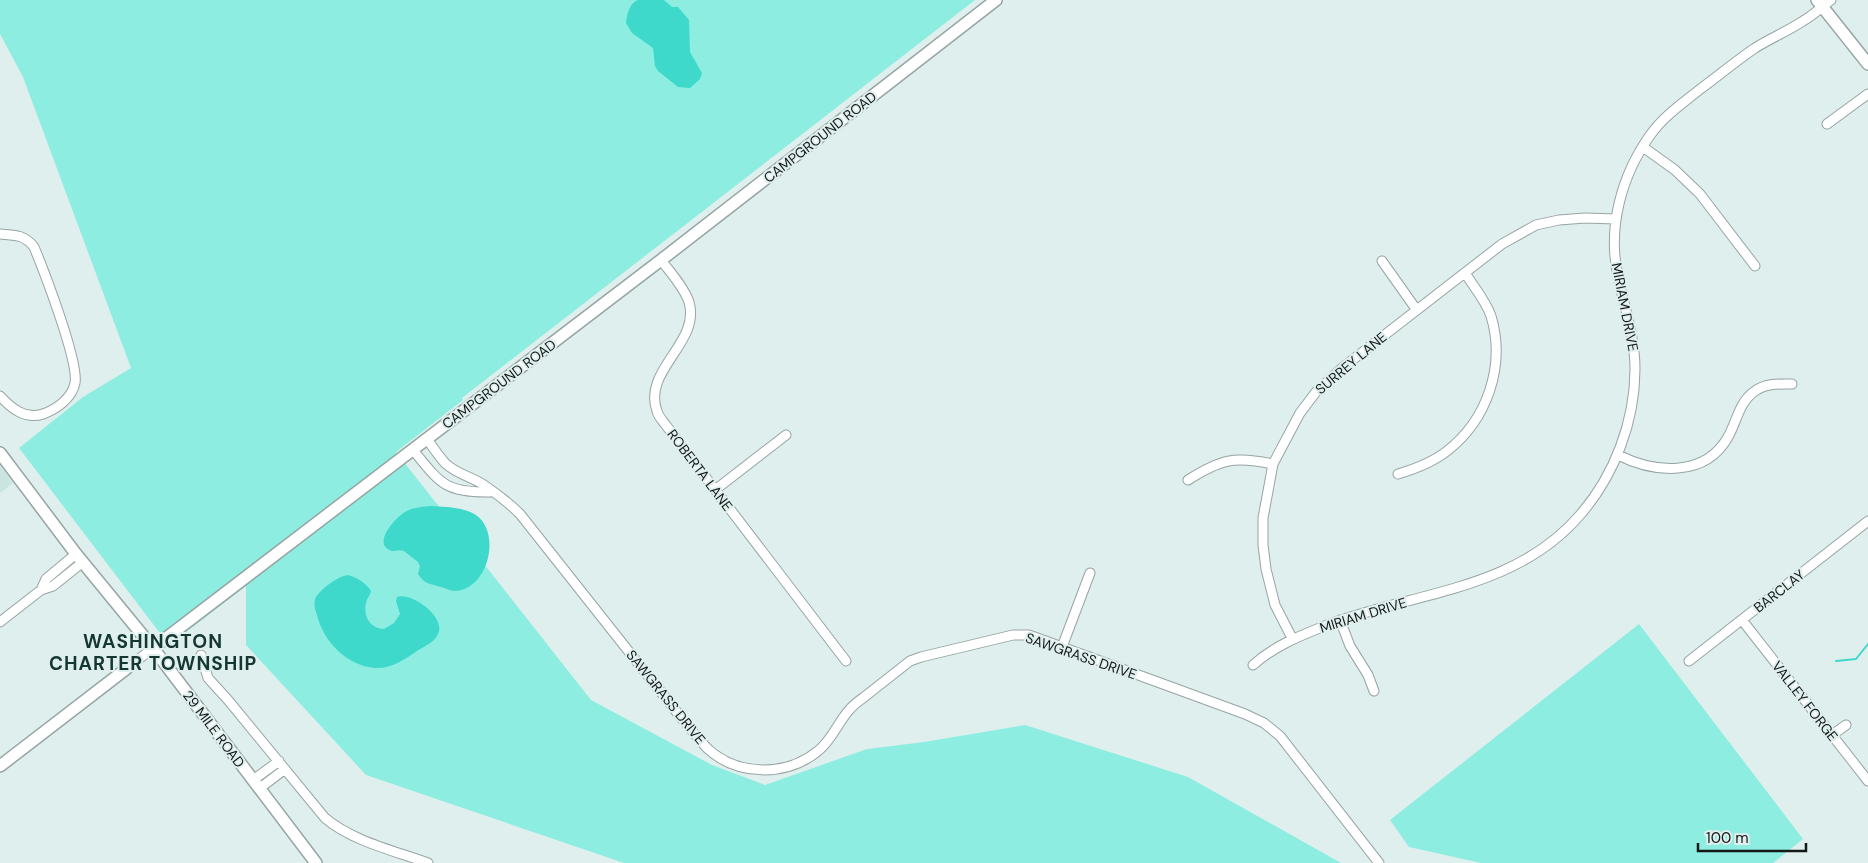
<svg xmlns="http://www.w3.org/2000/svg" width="1868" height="863" font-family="'DM Sans',sans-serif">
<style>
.built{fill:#cae4e0}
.green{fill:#8eede1}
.water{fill:#3ed9ca}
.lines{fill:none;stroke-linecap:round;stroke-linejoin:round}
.stream{stroke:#3ed9ca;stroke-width:2}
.street-casing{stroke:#96a5a3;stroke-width:11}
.secondary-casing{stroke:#96a5a3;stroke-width:14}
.street{stroke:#fff;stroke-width:9}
.secondary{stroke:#fff;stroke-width:11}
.labels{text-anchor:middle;stroke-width:4;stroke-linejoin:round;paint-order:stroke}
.street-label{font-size:14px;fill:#131918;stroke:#dfefed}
.district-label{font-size:19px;font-weight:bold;letter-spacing:1px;fill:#153733;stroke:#dfefed}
</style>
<rect width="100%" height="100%" fill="#dfefed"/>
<path class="built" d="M0 466 13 483 0 493Z"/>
<path class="green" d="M0 0H975L462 398 463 400 396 452 591 700 712 765 765 785 867 749 924 742 1025 725 1188 777 1341 863H624L366 775 246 645V586L169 645 19 448 83 397 131 368 23 77 0 34Z
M1639 624 1803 839 1773 863H1481L1409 847 1390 820Z"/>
<path class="water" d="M638 0H664L672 7H678L689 20 690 52 702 73 700 79 690 88 678 87 658 71 655 66 653 48 632 33 626 23C627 15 629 3 638 0Z
M431 506C445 507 464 507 476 515 502 533 488 590 455 591 450 591 446 588 441 587 431 584 424 584 418 574L420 566 418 562 404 551C400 550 395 551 392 551 370 545 397 515 407 511 414 507 423 507 431 506Z
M347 575C356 576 367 584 371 591 370 596 367 598 366 603 363 617 370 628 384 629L394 623 400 614 396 601 397 597C411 592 443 615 439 631 437 641 425 646 417 651 405 659 391 669 375 668 347 666 323 641 317 615 315 609 313 602 316 597 322 588 337 577 347 575Z"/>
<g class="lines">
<path class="stream" d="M1836 661 1856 659 1868 644"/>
<defs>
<path id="street" d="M1827 124 1868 94
M1643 147 1675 170 1700 194 1755 266
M0 234C15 235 25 235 34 247 44 271 79 362 75 383 72 398 57 409 43 414 25 420 11 408 0 396
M661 260C670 272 684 287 689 302 701 343 642 370 657 411 658 416 662 420 665 424L846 661
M1382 261 1416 309
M427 439C433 447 439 457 446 464 457 474 472 477 484 485 497 494 509 503 520 514L683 720C691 729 699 740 708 749 738 776 786 777 818 751 832 740 838 722 850 709 855 703 862 699 868 694 882 683 896 672 910 661L921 657 1013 635H1029L1245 714 1264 723 1280 736 1379 863
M413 450C440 483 445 493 490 492
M1618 455C1654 473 1705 478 1728 437 1737 421 1739 402 1755 391 1766 383 1779 384 1792 384
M1398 474C1415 469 1433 462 1447 451 1487 420 1506 366 1491 316 1486 301 1474 287 1465 273
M1188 480C1221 459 1234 456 1273 464
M715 490 786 435
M41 590 46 579 76 554
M1340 620 1350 646 1368 675 1374 691
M1742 620 1868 781
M0 622 41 590 53 586 83 562
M1292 638 1275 605 1266 569 1263 545V518L1273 464 1300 413 1316 392 1342 368 1502 244 1536 225 1559 220 1585 218 1616 219
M1062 647 1090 573
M201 655 208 678 228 700 325 818C352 841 395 851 428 863
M1689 661 1868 521
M1253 665C1273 647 1297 637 1322 627 1410 592 1514 592 1580 515 1614 476 1635 422 1635 369 1635 336 1624 307 1618 276 1607 227 1622 174 1651 134 1664 116 1683 103 1699 90 1718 76 1736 61 1755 48 1771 38 1788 31 1803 21 1813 15 1822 7 1831 0
M126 669 153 648
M1832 735 1846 725
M253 780 279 761
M260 788 285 769"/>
<path id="secondary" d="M1817 0 1868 64
M0 453 76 554 153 648 316 863
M153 648 661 260 996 0
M0 766 126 669"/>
</defs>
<use href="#street" class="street-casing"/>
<use href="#secondary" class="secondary-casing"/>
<use href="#street" class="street"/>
<use href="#secondary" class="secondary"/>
</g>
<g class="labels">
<g class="street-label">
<text transform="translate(820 137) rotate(-38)" y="5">CAMPGROUND ROAD</text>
<text transform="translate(1625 307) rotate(79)" y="5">MIRIAM DRIVE</text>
<text transform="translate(1351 363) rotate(-40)" y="5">SURREY LANE</text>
<text transform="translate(499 384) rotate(-37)" y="5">CAMPGROUND ROAD</text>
<text transform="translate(700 470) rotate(53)" y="5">ROBERTA LANE</text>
<text transform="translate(1779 591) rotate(-38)" y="5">BARCLAY</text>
<text transform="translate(1363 615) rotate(-17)" y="5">MIRIAM DRIVE</text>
<text transform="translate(1081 656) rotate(19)" y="5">SAWGRASS DRIVE</text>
<text transform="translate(666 697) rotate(51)" y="5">SAWGRASS DRIVE</text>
<text transform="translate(1805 701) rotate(52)" y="5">VALLEY FORGE</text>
<text transform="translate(214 729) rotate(53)" y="5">29 MILE ROAD</text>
</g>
<g class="district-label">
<text x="153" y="648">WASHINGTON<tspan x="153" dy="22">CHARTER TOWNSHIP</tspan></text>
</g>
</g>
<path d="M1698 843v8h108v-8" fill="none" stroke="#131918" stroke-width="2.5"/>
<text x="1706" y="843" font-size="15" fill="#131918" stroke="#dfefed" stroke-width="4" paint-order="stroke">100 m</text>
</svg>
